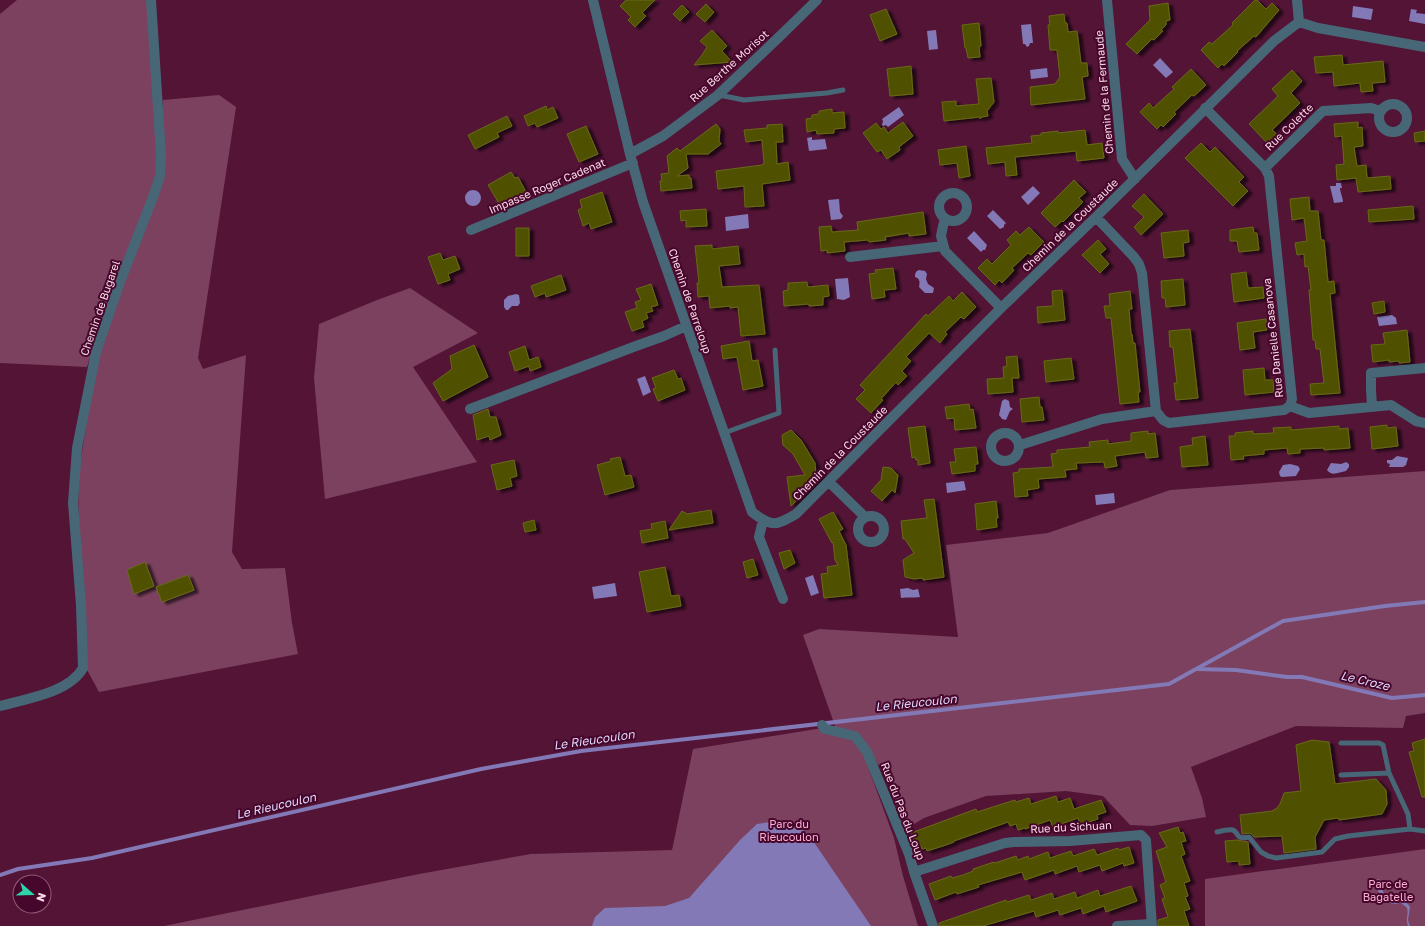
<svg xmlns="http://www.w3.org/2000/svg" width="1425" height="926" font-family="'Golos Text',sans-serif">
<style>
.green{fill:#7c415e}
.water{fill:#8279b6}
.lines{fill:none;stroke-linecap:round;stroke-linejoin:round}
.stream{stroke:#8279b6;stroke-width:4}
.building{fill:#505100;stroke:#686917;filter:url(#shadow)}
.service{stroke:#476777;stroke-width:5}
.minor{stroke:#476777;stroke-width:10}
.labels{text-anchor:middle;stroke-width:4;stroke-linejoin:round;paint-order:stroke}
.street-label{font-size:11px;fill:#fadae7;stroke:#47072c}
.park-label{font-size:11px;fill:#fcb0d2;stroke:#47072c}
.water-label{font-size:12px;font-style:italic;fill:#dfdbfe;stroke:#47072c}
</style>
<defs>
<filter id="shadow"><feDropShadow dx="4.5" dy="2.5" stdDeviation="1" flood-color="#0009"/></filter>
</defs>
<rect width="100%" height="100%" fill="#531436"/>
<path class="green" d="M17 0H148L158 152 155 176 151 196 115 280 101 319 87 367 0 363V14Z
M219 95 236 107 198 358 203 369 246 355 232 552 242 569 285 568 292 623 298 654 99 692 86 668 79 541 78 476 98 354 163 156V100Z
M410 288 478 333 413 367 477 462 325 499 314 378 319 324 377 300Z
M1425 471V713L1406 716 1403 728 1296 726 1191 767 1202 798 1206 817 1152 826 1130 825 1103 796 1066 791 986 796 924 818 906 829 883 766H879L859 735 860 745 894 838 903 876 918 926H164L419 874 531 854 672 850 693 749 835 726 803 635 819 629 958 637 946 545 1048 533 1170 490Z
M1425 849V926H1205V879Z"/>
<path class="water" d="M1353 6 1373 9 1371 20 1352 17Z
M1411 9 1417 10 1416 13 1425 14V24L1409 21Z
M1031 24 1033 43H1030L1029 46 1027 47 1025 44H1023L1021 25Z
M936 30 938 49 929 50 927 31Z
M1160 58 1173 72 1166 78 1153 65Z
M1047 68 1048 77 1031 79 1030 70Z
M899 107 904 115 888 127 886 125 883 126 882 125 883 121 882 119Z
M812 137V140L825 139 827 149 809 151 807 138Z
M1336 183H1341L1342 188H1340C1340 193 1343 197 1343 202L1334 203 1330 186H1336Z
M1033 186 1040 193 1028 205 1021 197Z
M465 198a8 8 0 1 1 16 0a8 8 0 1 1-16 0Z
M839 199 840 212 843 216 841 219 831 220 828 200Z
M993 210 1006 223 1004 225V227L1000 229 987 216Z
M748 214 749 228 726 231 725 217Z
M974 231 987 245 985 250H983L981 252 967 238Z
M919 270 925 271 927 274 926 279 928 284 934 288 933 293H925L919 287C920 281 920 279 915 277 915 273 916 271 919 270Z
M848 278 850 297 844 300 837 299 835 279Z
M516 294 519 295 520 303 518 306H512L508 310H506L504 307V300L508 296Z
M1392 315 1396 318 1397 324 1379 326 1377 317Z
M645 376 651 392 643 396 637 379Z
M1005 399 1009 401 1010 407 1013 409 1010 411 1006 420 1002 419 999 415 1002 401Z
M1397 456 1408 458 1406 465 1403 467H1389L1390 464 1387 463V460H1392Z
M1346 462 1349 464V467L1346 471C1339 472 1332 477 1327 470L1331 463 1341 464Z
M1290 464 1298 466 1300 469 1296 476 1282 477 1280 476 1279 472 1283 465Z
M964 481 966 490 947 493 946 483Z
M1114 493 1115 503 1096 505 1095 495Z
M813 575 819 593 811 596 805 578Z
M615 583 617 596 594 599 592 587Z
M908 588 913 590 918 589 920 597C913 598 908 597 901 598L900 589Z
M776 821 797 826 809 835 871 926H592L595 917 605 908 665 906 689 898 740 840 757 824Z
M1378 879 1384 882 1382 888 1384 894 1390 895 1396 894 1408 904 1410 907 1408 920 1410 926H1408C1405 918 1409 915 1407 908L1399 901 1397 904C1384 904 1377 893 1376 881Z"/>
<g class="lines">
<path class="stream" d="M1197 669 1236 670 1287 677H1302L1392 698 1425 695
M0 875 18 869 92 858 481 769 581 751 1169 684 1283 621 1385 606 1425 602"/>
</g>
<path class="building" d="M626 0H655L642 13 646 16 635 27 628 20 631 17 620 6Z
M1255 0H1257L1266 9 1272 3 1279 10 1256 37 1254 36 1237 51 1238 52 1224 66 1222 64 1218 68 1201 50 1209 42 1212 44 1233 25 1232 23Z
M1168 3 1170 20 1166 21V25L1161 30 1163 31 1154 40 1152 39 1137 54 1126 44 1150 20 1149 6Z
M706 4 714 12 705 22 696 14Z
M682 5 689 12 680 21 673 14Z
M886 9 897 34 880 41 870 15Z
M1064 14 1065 23H1067L1068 32 1077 31 1081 63H1087L1088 76 1082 77 1085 99 1031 105 1030 87 1055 84 1060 77 1057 50H1050L1048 25H1050L1049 16Z
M979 23 981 46 979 47 980 57 968 58 966 48H965L962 25Z
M712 30 727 46 722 51 732 62 694 65 702 55 707 47 700 41Z
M1342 55 1343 65 1383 61 1385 82 1372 83 1373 91 1361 92 1360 83 1334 86 1333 72 1316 73 1314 57Z
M911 66 913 94 890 96 887 69Z
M1191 69 1206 85 1194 96 1192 95 1174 112 1176 114 1163 127 1161 125 1157 129 1140 112 1149 103 1153 108 1174 89 1172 87Z
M1292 70 1302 81 1291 93 1300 103 1272 130 1278 135 1268 144 1249 124 1278 96 1272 89Z
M991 78 994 102 987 111 988 116 982 117 980 119V117L944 121 942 102 956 101V106L979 104 976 79Z
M546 106 547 110 553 107 558 118 537 127 535 123 528 126 524 116Z
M832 109V113L844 112 845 128 834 129V133L817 134 816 130 807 132 806 119 812 118V115L819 114V111Z
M507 116 512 126 497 133 499 137 475 149 468 135Z
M903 122 913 136 899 147 900 150 887 159 881 150 877 152 863 133 876 123 881 129 884 127 888 133Z
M1358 122V128L1362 127 1363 146 1354 147 1357 166 1366 165 1367 178 1390 176 1391 189 1358 192 1356 178 1337 180 1336 165 1344 164 1342 136 1335 137 1334 124Z
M716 124 720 129 719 141 721 144 708 154H686L688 168 677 176 689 175V178H691L692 188 661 191 660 181H662L661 174 669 173 667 156 677 148 680 151Z
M782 124 783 142H776L777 164 788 162 790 180 762 184 764 206 745 207 744 186 718 189 716 171 762 165 764 163 762 140 746 142 744 130 767 128V125Z
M586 126 598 154 579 162 567 134Z
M1085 130 1087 145 1102 143 1104 158 1077 161 1076 151 1015 157 1017 175 1006 176 1005 162 988 164 986 148 1032 143 1031 136 1041 135V133L1058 131V133Z
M1425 131V141L1415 142 1414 133Z
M1201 143 1210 152 1215 147 1244 177 1239 182 1248 191 1233 206 1185 158Z
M966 146 970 176 959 178 957 163 940 165 938 150Z
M511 172 515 178 518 177 526 192 501 207 488 185Z
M1074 180 1086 192 1079 198 1083 202 1063 222 1062 221 1055 227 1041 213Z
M602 192 612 222 591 229 589 223 583 226 578 210 582 208 580 200Z
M1144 194 1163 214 1141 235 1134 227 1144 217 1132 206Z
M1309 197 1310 211H1318L1321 240H1324L1328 282 1334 281 1335 293 1330 294 1340 393 1311 395 1310 384 1324 383 1320 349H1316L1315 340H1313L1309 290H1311L1308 266 1305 267 1304 254 1297 255 1295 243 1307 241 1304 218 1292 220 1290 199Z
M1413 206 1414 219 1369 222 1368 210Z
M706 209 707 226 686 227V220L681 221 680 211Z
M923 212 926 234 909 236V233L885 237 886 240 869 242 868 240 844 242 845 251 827 253V250L821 251 819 227 831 226 832 232 858 230 857 222Z
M1029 227 1044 242 1031 255 1028 253 1012 268 1014 270 1002 283 999 280 995 285 978 268 987 259 992 264 1011 245 1007 240 1016 231 1020 235Z
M1253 227 1254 233H1257L1259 250 1239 252 1237 241H1230V230Z
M516 228H529V256H516Z
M1188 230 1189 242 1183 243 1184 256 1164 258 1161 233Z
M1098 240 1106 249 1100 254 1109 264 1100 273 1082 255Z
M712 245V249L738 246 740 264 719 266 722 287 759 285 765 334 741 336 738 307 730 308V306L710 308 709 296 698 297 697 283H699L695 246Z
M440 253 443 260 455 256 460 269 448 274 450 280 438 284 428 257Z
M893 268 896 289 884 290 885 297 872 299 869 274 876 273 875 270Z
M1246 272 1248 288 1263 287 1264 298 1234 302 1231 274Z
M561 275 566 290 546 297 545 293 535 297 531 286Z
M1183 279 1185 305 1166 307 1165 298H1162L1161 281Z
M807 282 808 287 828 285 829 296 823 297V305L809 306V304L784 306 783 291 788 290V283Z
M651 284 658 305 651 307 653 311 646 313 648 318 642 321 644 327 632 331 625 312 637 308 635 302 641 300 636 289Z
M1062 290 1065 320 1038 323 1037 307 1053 306 1052 291Z
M1130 291 1132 309H1129L1131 334H1132L1133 343H1135L1140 392H1138L1139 402 1120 404 1111 318H1106L1104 306H1110L1109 294Z
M962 292 976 307 964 319 961 317 945 332 947 334 940 343 929 333 906 357 911 361 902 371 907 376 898 385 896 382 881 399 883 400 871 413 856 399 865 390 860 385 926 314 928 316 949 296 953 301Z
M1384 301 1385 312 1374 314 1372 303Z
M1266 319 1267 330 1253 332 1255 348 1240 350 1237 323Z
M1190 329 1198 398 1176 400 1174 383H1177L1174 357 1173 347H1170L1169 331Z
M1407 330 1410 362 1399 363V361L1389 362V360L1373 362 1371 345 1385 344 1383 333Z
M749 341 752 361 758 360 763 386 743 390 737 357 723 359 721 346Z
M474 345 488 377 443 401 433 383 452 369 450 356Z
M525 346 529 360 538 357 541 367 530 371 529 366 515 371 509 352Z
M1017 356 1019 378H1012L1013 392 988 394 987 379 1004 378 1003 367 1007 366 1006 357Z
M1071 358 1074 379 1046 382 1044 361Z
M1264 368 1265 380H1273L1274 392 1245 395 1243 370Z
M674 370 678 379 681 378 685 390 658 401 653 389 656 388 652 378Z
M1039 397 1040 407H1042L1044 420 1022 422 1020 399Z
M969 404 970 410 973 409 976 428 955 430 954 418 947 419 945 407Z
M488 409 490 417H496L501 435 490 440 489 436 477 440 473 415Z
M1387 425V428L1396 427 1398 446 1372 449 1370 427Z
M925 426 930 463 918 465V460H916L915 457 912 458 908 428Z
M1339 426V429L1348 428 1350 448 1324 450V448L1300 449V453L1288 454 1287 448 1264 450V454L1243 456 1244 459 1231 460 1229 436H1235V433L1253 431V434L1274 433 1273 428 1291 427V430Z
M791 430 801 440 815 463 816 475 824 474 791 506 787 477 805 475 793 454 783 445 782 435Z
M1148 431V434L1155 433 1158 457 1146 458 1145 452 1115 456 1117 466 1105 468 1104 462 1076 463 1077 469 1065 470 1066 477 1038 479 1039 488 1027 490 1028 496 1015 497 1013 473 1019 472V469L1053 467 1051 454 1057 453V450L1090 447 1089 442 1108 440V444L1131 441V433Z
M1205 436 1208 465 1182 467 1180 447 1193 445 1192 438Z
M976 447 978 464H975V471L952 474 950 462H956L954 449Z
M620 457 625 476 631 475 634 487 605 495 597 465 611 461 610 459Z
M514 460 517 476 510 478 512 486 497 490 491 465Z
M883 467 891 468 898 475 895 493 892 490 882 501 871 491 881 480Z
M934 499 944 577 923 580V578L914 579 905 577 903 560 914 553 905 539H903L901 521 927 518 924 500Z
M996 501 998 518H996L997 527 977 530 975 504Z
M711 510 713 523 669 530 682 511 687 514Z
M833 512 843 529 839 531 846 545 852 595 824 598 821 574 828 573 827 567 838 565 835 560 833 542 832 543 819 519Z
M534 520 536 530 525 532 523 523Z
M665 521 668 538 642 543 640 531 652 529 651 524Z
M790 550 795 563 784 569 779 553Z
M753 559 758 575 747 578 743 562Z
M145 562 154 586 134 594 127 570Z
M665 567 671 596 679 595 681 606 647 612 639 572Z
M188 575 194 590 162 602 156 587Z
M1425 739V797H1422L1409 752 1414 751 1412 743Z
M1312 740 1329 742 1335 784 1376 779 1386 790 1387 804 1382 814 1339 820 1338 818 1324 820 1315 837 1316 849 1284 853 1282 836 1254 837 1250 833 1242 834 1240 815 1272 811 1277 808 1280 804 1284 793 1301 791 1296 745Z
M1056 796 1058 802 1070 798 1074 809 1101 800 1106 812 1097 815 1098 819 1080 825 1078 818 1053 827 1050 820 1025 829V828L1018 830 1016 824 1010 826 1008 822 954 841V842L946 845 927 851 926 848 922 849 921 846 916 848 911 833 976 809 977 812 1015 800 1016 802 1029 798 1031 804Z
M1178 827 1180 833 1183 832 1186 841 1181 842 1185 854 1181 856 1190 881 1184 883 1188 896 1185 897 1190 909 1184 911 1189 926H1158V920L1168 917 1162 899 1165 898 1160 885 1166 882 1156 851 1167 847 1159 833Z
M1237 840 1248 842 1250 864 1239 865V861L1227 862 1225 841Z
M1129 847 1134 863 1124 866 1123 863 1102 871 1100 865 1079 872 1077 866 1055 874 1054 870 1025 880 1022 872 978 885 979 887 957 894 956 892 935 900 929 884 951 876 952 878 963 875 973 871V869L994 862 995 863 1016 856 1018 860 1028 856 1029 859 1048 852 1050 858 1071 851 1073 856 1094 849 1097 855 1118 848 1119 850Z
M1131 886 1137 901 1106 912 1104 906 1083 914 1081 908 1060 915 1058 910 1036 917 1034 911 983 926H939V923L1006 900 1007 902 1029 895 1031 900 1052 893 1054 899 1075 892 1077 898 1098 890 1100 896Z"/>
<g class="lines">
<path class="service" d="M719 95 744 100 827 93 843 90
M724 433 779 413 775 350
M1341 743H1379L1383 745 1389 773 1408 814 1410 829
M1341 775 1389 773
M1217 832C1221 831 1229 829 1233 830 1240 834 1235 840 1249 837L1261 852 1268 856 1276 858 1322 852 1335 839 1348 836 1410 829 1425 831"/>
<path class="minor" d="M593 0 630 154 643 202 752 512C771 527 776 526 796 514L1001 308 1096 217 1274 41 1299 22
M1107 0 1122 159 1135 179
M1297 0 1299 22
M1299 22 1318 28 1425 47
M1379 118a14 14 0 1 1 28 0a14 14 0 1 1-28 0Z
M630 154 663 136 718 95 777 39 817 0
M1265 168 1323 111 1371 108 1380 111
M939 207a14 14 0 1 1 28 0a14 14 0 1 1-28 0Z
M1096 217 1134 257 1139 264 1142 273 1156 411 1163 420 1169 423 1284 410 1290 406 1292 399 1269 176 1265 168 1205 108
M945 219 943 226 941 236 945 251 1001 308
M471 230 633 163
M850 257 943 246
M1290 406 1309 413 1391 405 1416 421 1425 423
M1372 407 1371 389V373L1425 368
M470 409 636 346 664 336 686 326
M991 447a14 14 0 1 1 28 0a14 14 0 1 1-28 0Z
M1020 445 1102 419 1156 411
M829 482 862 514 864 518
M858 529a13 13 0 1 1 26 0a13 13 0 1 1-26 0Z
M763 520 759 537 783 599
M0 706C25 699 69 693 83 668L81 605 73 503 77 448 96 352 120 282 153 197 160 176 161 155 151 0
M822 725 825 729 855 736 867 752 909 854 914 872 933 926
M914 872 1005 843 1014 842 1070 841 1141 835 1146 840 1152 926
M1117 926 1151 924"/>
</g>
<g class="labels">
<g class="street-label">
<text transform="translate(729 66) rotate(-42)" y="4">Rue Berthe Morisot</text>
<text transform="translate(1104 92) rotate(-95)" y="4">Chemin de la Fermaude</text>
<text transform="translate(1289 127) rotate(-44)" y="4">Rue Colette</text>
<text transform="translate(547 186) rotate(-23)" y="4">Impasse Roger Cadenat</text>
<text transform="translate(1070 225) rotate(-44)" y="4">Chemin de la Coustaude</text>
<text transform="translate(690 301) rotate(71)" y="4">Chemin de Parreloup</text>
<text transform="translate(100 308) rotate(-71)" y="4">Chemin de Bugarel</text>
<text transform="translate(1273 338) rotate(-96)" y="4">Rue Danielle Casanova</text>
<text transform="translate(840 453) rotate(-45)" y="4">Chemin de la Coustaude</text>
<text transform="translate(903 811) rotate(69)" y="4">Rue du Pas du Loup</text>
<text transform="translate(1071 827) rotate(-3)" y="4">Rue du Sichuan</text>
</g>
<g class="park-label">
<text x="789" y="828">Parc du<tspan x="789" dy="13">Rieucoulon</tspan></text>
<text x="1388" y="888">Parc de<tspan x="1388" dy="13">Bagatelle</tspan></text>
</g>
<g class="water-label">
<text transform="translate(1365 681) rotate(13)" y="4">Le Croze</text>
<text transform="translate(916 703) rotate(-6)" y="4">Le Rieucoulon</text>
<text transform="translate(594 740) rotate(-8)" y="4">Le Rieucoulon</text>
<text transform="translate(276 806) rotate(-13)" y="4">Le Rieucoulon</text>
</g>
</g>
<g transform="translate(32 894) rotate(110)"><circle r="19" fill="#47072c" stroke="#8f5b77"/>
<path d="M0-3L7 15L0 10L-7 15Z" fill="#2ed4aa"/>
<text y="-6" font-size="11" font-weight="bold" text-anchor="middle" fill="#fadae7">N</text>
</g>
</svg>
